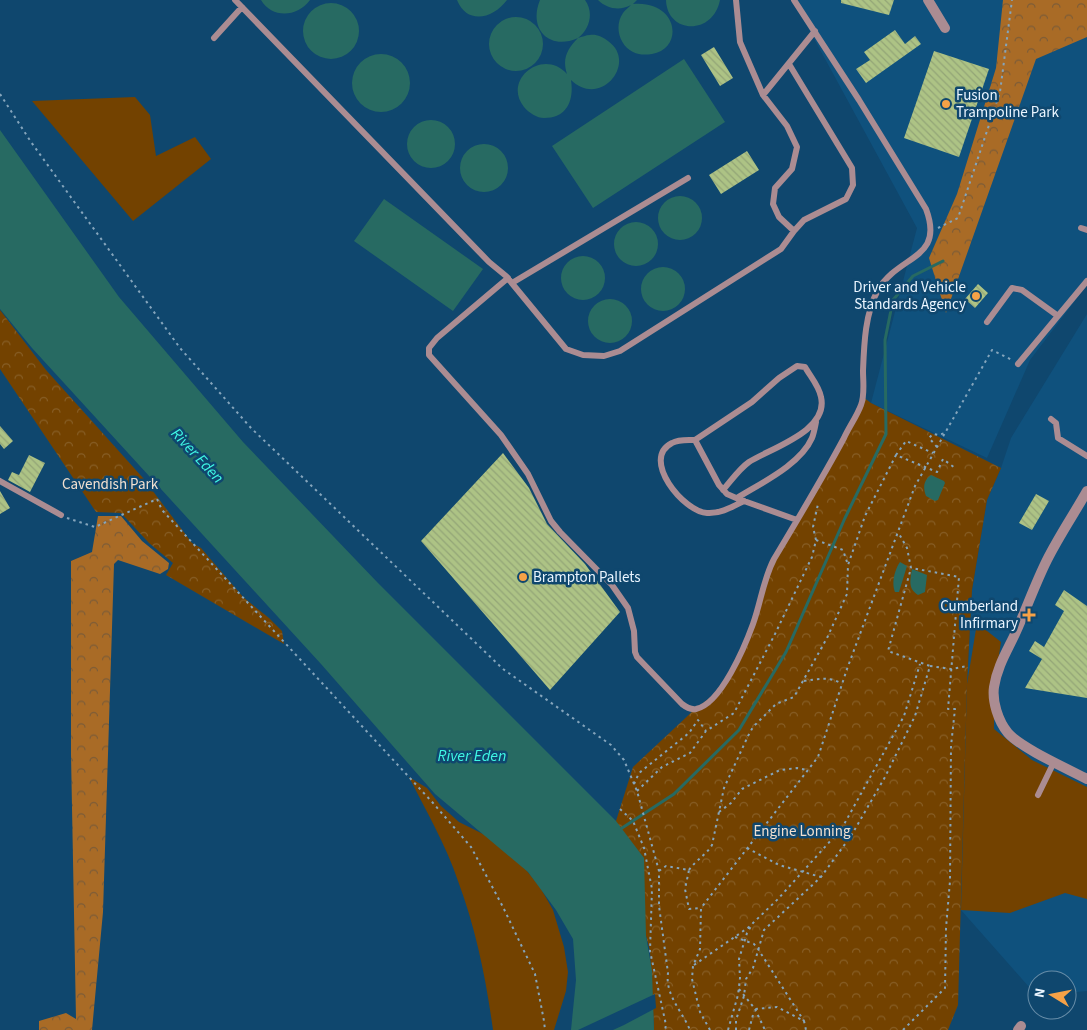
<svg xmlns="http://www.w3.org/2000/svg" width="1087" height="1030" font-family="'Source Sans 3',sans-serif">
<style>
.built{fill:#0f517d}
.green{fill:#734200}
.forest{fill:url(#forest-crowns)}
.park{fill:url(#park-crowns)}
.water{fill:#276a62}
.pier{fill:#0f476e}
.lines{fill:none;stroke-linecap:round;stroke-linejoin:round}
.stream{stroke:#276a62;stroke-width:3}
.building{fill:url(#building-back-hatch)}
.path{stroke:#85a5bc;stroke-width:2;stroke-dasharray:2.5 4;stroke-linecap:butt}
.service{stroke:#ab8c92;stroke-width:6}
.minor{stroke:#ab8c92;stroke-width:10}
.poi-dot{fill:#f6a247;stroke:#0f476e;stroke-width:2}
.labels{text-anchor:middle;stroke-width:5;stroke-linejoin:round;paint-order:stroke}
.poi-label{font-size:15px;fill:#eaf5ff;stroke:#0f476e;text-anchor:start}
.park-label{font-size:15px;fill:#f2e0d0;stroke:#0f476e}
.water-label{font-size:16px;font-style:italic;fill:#3ff7e4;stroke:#0f476e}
</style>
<defs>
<pattern id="forest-crowns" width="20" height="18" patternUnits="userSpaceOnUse" patternTransform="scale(1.25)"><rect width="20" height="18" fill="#a96b26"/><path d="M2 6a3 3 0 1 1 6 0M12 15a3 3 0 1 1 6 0" fill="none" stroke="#7c5c37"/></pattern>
<pattern id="park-crowns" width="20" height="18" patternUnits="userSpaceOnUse" patternTransform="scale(1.25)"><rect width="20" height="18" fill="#734200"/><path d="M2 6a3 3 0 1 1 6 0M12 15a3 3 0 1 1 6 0" fill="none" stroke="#875e26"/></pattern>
<pattern id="building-back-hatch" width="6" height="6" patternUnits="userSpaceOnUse" patternTransform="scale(1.25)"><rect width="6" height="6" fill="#adc385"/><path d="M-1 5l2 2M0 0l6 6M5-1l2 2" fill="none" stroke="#93a577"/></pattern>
</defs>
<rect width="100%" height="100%" fill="#0f476e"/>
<path class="built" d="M793 0H1087V285L1030 360 987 458 871 403 917 228Z
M1087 314V991L1067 993V980H1037V996L961 910 967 684 972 590 987 500 1001 468 1011 438Z"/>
<path class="green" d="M135 97 150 115 156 156 195 137 211 159 133 221 32 101Z
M977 623 1001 642 994 687V729L1032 760 1087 787V899L1065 893 1010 913 961 910 967 684Z
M409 777 427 788 441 806 459 822 491 838 519 861 540 887 553 910 564 947 568 972 566 991 554 1030H493C486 979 476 929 458 881 446 845 426 811 409 777Z"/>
<path class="forest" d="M1003 0H1087V37L1036 59 946 313 929 258 957 194 996 68Z
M98 516H121L142 541 169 563 168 569 160 574 118 560 114 564 103 912 92 1030H39V1021L66 1013 76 1019 71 754V561L92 552Z"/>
<path class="park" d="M0 310 46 370 143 478 192 543 201 548 243 597 269 618 282 631 284 644 166 575 173 563 149 543 121 513 96 512 0 369Z
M863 397 871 403 1001 468 987 500 972 590 967 684 958 1005 948 1030H654L650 951 616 821 633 767 695 709 715 694 739 659 764 582Z"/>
<path class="water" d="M261 0H310C298 17 272 19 261 0Z
M457 0H507C493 19 467 25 457 0Z
M540 0H585C594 12 590 29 578 38 582 37 586 35 590 35 596 34 603 37 608 41 638 62 601 109 571 80 574 99 568 118 544 118 537 118 529 113 524 107 502 80 543 47 567 74 562 59 567 49 578 38 549 51 528 29 540 0Z
M598 0H637L633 4C678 0 685 48 652 54 645 55 639 55 633 52 619 45 614 26 623 13 625 10 629 7 631 5 620 11 607 9 598 0Z
M666 0H720C713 36 667 34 666 0Z
M303 31a28 28 0 1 1 56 0a28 28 0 1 1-56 0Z
M489 44a27 27 0 1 1 54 0a27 27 0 1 1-54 0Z
M352 83a29 29 0 1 1 58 0a29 29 0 1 1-58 0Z
M684 59 725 122 593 208 552 146Z
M407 144a24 24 0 1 1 48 0a24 24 0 1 1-48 0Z
M0 130 119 297 243 442 378 583 616 821 644 858 646 936 652 971 654 1030H571L576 980 573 939 556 910 528 872 435 794 321 664 32 348 0 309Z
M460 168a24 24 0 1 1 48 0a24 24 0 1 1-48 0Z
M658 218a22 22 0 1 1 44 0a22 22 0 1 1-44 0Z
M384 199 483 269 453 311 354 241Z
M614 244a22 22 0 1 1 44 0a22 22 0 1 1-44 0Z
M561 278a22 22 0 1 1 44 0a22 22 0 1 1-44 0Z
M641 289a22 22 0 1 1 44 0a22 22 0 1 1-44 0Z
M588 321a22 22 0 1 1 44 0a22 22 0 1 1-44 0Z
M931 475 944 481 945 483 938 500 935 501 926 496C923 488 923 481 931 475Z
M900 562 907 566 899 592H895C891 583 895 569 900 562Z
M912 569 927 575 925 592 918 595C908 589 910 581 912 569Z"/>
<path class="pier" d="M655 994 656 1008 624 1025 613 1030H578Z"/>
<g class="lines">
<path class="stream" d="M622 828 674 794 739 730 786 652 845 518 886 434 885 340 893 300 913 276 943 261"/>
</g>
<path class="building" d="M841 0H894L889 15 841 3Z
M895 30 905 44 915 36 921 44 866 83 856 69 870 60 864 52Z
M714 47 733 78 720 86 701 55Z
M934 51 989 69 959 157 904 138Z
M747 151 759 170 721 194 709 175Z
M978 284 988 293 975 308 965 299Z
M0 426 13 441 4 449 0 444Z
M503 453 529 488 547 524 585 564 620 612 550 690 421 541Z
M29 455 45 463 30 492 8 480 12 472 19 475Z
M0 491 10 508 0 514Z
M1036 494 1049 501 1032 530 1019 523Z
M1064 590 1087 606V698L1025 688 1042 659 1029 651 1035 641 1044 647 1064 611 1055 605Z"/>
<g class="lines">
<path class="path" d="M0 94 31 142 180 348 251 428 503 669 611 745 624 760 637 791 659 871V906L668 973C665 995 682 1011 690 1030
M938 228 958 218 1000 92 1012 0
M937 447 929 438 933 434 938 435 945 433
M896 455 906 441 933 453
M67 518 95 527 157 499 162 510 433 803 471 847 503 907 535 974 544 1021 545 1030
M816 540 843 550 848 565 865 516 896 455 937 472 943 459 955 468
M930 666 951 669 968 666
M804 681C818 679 830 676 842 684
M634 784 639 773 689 733 698 720 706 731
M637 791 662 767 690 753 706 731 734 713 775 634 812 557 816 540 813 527 818 504
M620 809 633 821 644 848 652 889 650 951 666 1025 665 1030
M719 812 731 803 742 789 780 770 797 768 807 770
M747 848 779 865 821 877
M689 870C696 860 706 855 712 845L724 788 748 736 753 727 776 704 794 697 827 638 847 594 848 565
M659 871 666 866 689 870 685 889 689 909 701 908
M735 937 754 944 758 949 804 1021
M694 965 752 925
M739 989 755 1009 777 1007 804 1021 806 1030
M755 1009 765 1030
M710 1030 700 1012 692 979 693 966 700 949 701 908 818 757 847 669 915 486 992 350 1012 360
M728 1030 738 995 740 978 739 959 747 933 753 923 778 899 842 828 904 716 920 664
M736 1030V1020L744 996 746 979 753 968 764 930 821 877 851 836 885 777 915 716 930 666 888 651 911 568 907 548 898 532
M749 1030 754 1011
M903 1030 945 988 946 928 950 881 951 746 955 709H948L959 577 912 568"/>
<path class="service" d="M235 0 489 262 506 276 566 349 583 355 604 356 620 351 781 249 794 231 804 220 846 199 853 185 852 168 789 64
M736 0 740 42 763 95 787 126 797 147 792 169 775 188 773 204 779 217 794 231
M214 38 242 7
M763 95 815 31
M1081 228 1087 230
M508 278 437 338 429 348V355L501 435 528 474 551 521 560 532 612 585 628 608 634 631 635 652 637 657 682 704C686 707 690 710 696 709 721 704 745 646 753 624 761 602 763 580 774 559 798 519 822 479 844 438 849 427 857 416 861 405 865 395 863 381 863 371 864 345 865 313 878 290 899 254 945 260 926 209L859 100 794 0
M512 283 688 178
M987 322 1012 288 1022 290 1058 316
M1018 364 1087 281
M1051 419 1056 423 1058 438 1087 456
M695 440 752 402 779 378 797 366 805 367C810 376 819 386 821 397 829 431 771 448 749 462 739 469 731 481 723 490
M0 481 61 515
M737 498C761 483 800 465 812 438 814 433 815 427 816 422
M744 501C732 507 720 514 707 513 684 512 640 459 672 443 679 439 688 440 695 440L719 485 727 494 743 501H744L797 520
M1038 795 1054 762"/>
<path class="minor" d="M928 0 945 28
M1087 491C1074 514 1059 536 1047 560 1035 584 1026 610 1015 634 1007 651 997 667 994 687 992 701 998 721 1008 733 1021 748 1068 769 1087 779
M1018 1030 1021 1026"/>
</g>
<g class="poi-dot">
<circle cx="946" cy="104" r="5"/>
<circle cx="976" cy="296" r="5"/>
<circle cx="523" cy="577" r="5"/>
<path d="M1026.5 607.5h5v5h5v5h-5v5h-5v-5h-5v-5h5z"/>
</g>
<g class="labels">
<g class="poi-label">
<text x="956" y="100">Fusion<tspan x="956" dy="17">Trampoline Park</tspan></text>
<text x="966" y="292" text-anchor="end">Driver and Vehicle<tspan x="966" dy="17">Standards Agency</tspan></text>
<text x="533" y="582">Brampton Pallets</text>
<text x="1018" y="611" text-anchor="end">Cumberland<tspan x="1018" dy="17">Infirmary</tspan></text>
</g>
<g class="park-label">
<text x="110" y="489">Cavendish Park</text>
<text x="802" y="836">Engine Lonning</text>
</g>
<g class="water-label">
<text transform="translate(198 455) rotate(47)" y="6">River Eden</text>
<text x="472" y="761">River Eden</text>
</g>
</g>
<g transform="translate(1052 995) rotate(280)"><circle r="24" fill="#0f476e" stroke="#678da8"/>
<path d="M0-4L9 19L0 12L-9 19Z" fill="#f6a247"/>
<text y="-8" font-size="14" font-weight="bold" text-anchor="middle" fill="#eaf5ff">N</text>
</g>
</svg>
